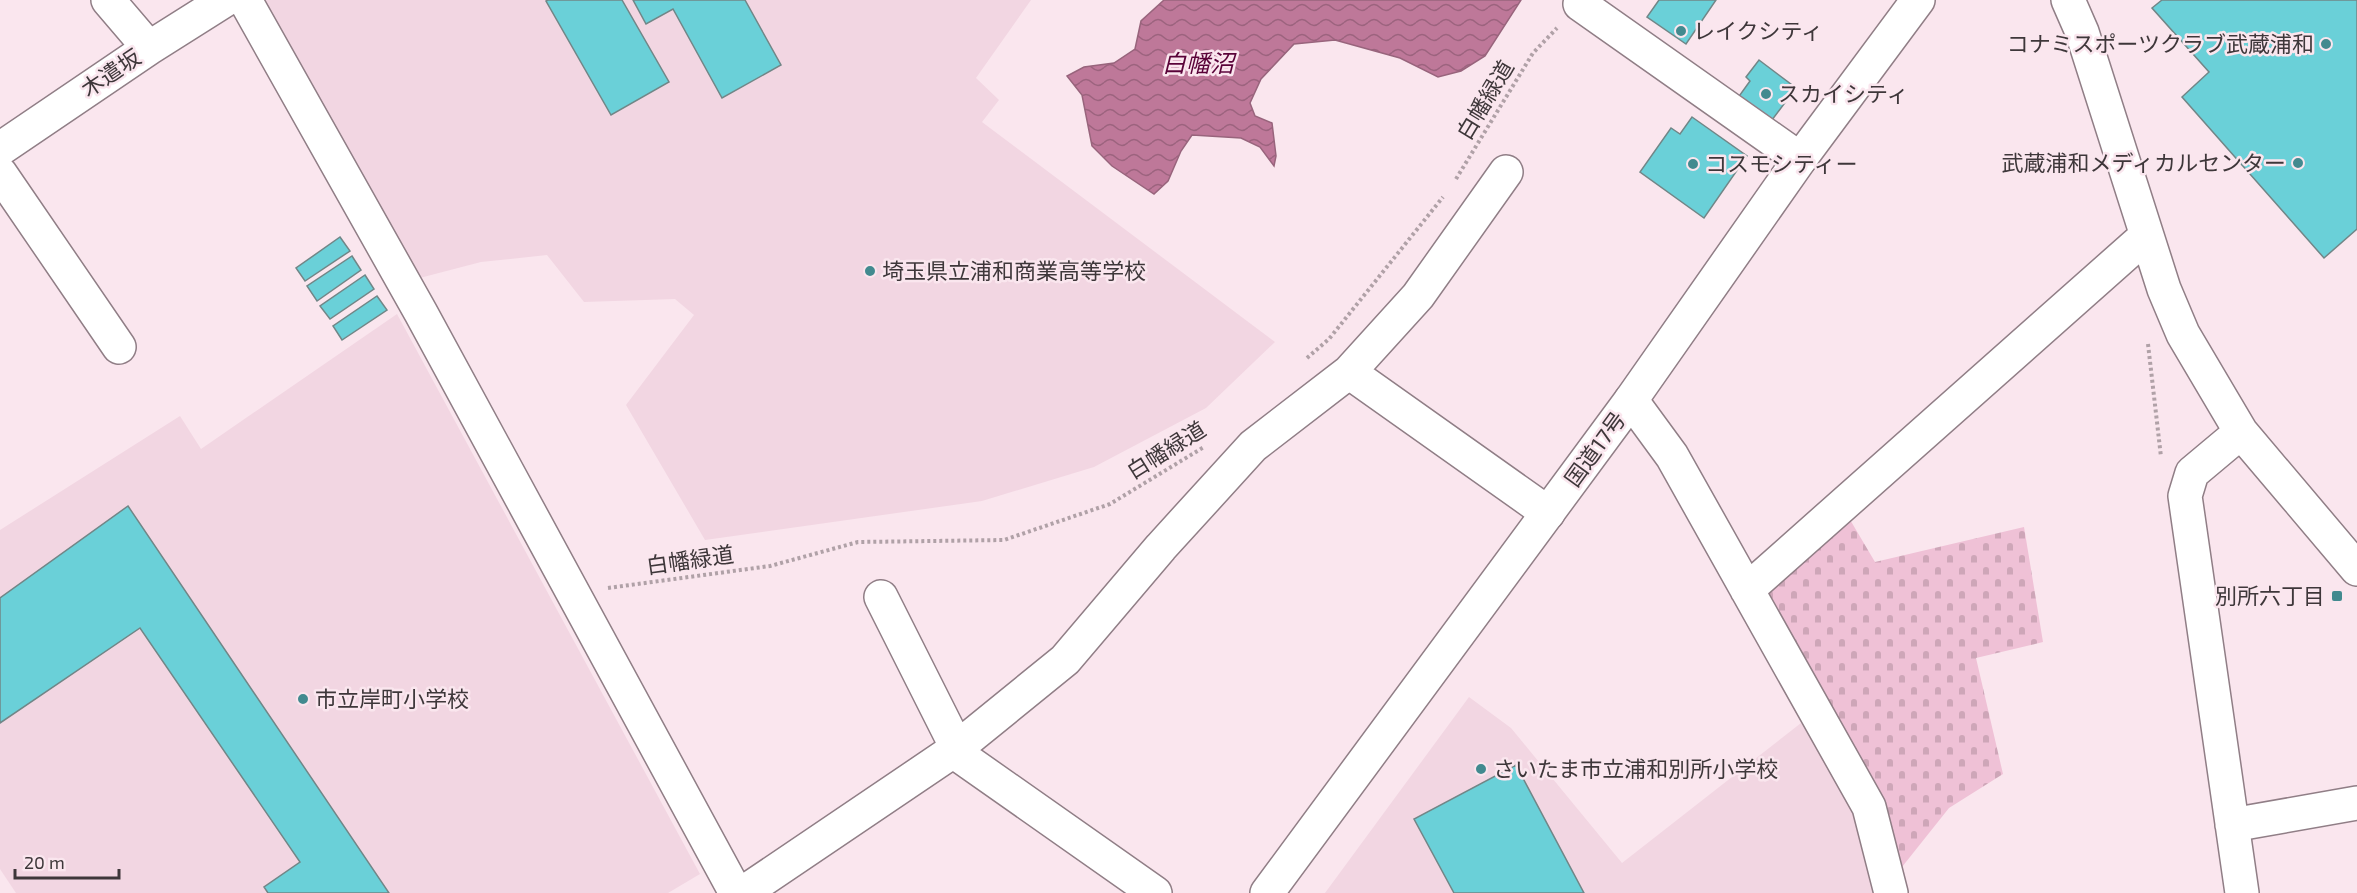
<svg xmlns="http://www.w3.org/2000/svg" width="2357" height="893" font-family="'Exo 2','Noto Sans JP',sans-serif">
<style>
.built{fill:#f2d6e2}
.cemetery{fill:url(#cemetery-stones)}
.water{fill:url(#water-waves);stroke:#98647c;stroke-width:1.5}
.building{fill:#6ad0d8;stroke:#718687;stroke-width:1.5}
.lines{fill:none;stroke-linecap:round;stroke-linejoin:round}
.minor-casing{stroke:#907e86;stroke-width:36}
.highway-casing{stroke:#907e86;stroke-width:36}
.path{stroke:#b0a1a7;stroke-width:4;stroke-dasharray:3 3;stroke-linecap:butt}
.minor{stroke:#fff;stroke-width:33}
.highway{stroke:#fff;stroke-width:33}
.poi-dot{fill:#428a8f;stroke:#fae6ee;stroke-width:2}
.labels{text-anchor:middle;stroke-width:5;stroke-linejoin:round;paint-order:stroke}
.poi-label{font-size:22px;fill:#3e373a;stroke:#fae6ee;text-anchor:start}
.street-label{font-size:22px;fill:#3e373a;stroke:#fae6ee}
.water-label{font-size:24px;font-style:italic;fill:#590238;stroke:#fae6ee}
</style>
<defs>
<pattern id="cemetery-stones" width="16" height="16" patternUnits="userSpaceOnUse" patternTransform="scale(1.5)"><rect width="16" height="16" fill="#efc1d6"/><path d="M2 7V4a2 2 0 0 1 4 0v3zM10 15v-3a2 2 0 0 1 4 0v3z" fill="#cea6b8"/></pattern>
<pattern id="water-waves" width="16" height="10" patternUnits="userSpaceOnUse" patternTransform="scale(1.5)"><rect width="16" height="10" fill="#be7899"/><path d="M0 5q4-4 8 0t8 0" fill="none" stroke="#9c637e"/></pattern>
</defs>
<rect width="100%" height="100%" fill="#fae6ee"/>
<path class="built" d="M256 0H1031L976 78 999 100 982 122 1275 342 1206 408 1094 467 982 501 705 540 626 405 694 315 675 299 584 302 547 255 481 262 412 280Z
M397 314 700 874 668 893H16L0 869V530L180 416 201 449Z
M1469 697 1511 728 1622 863 1801 723 1855 810 1877 893H1325Z"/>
<path class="cemetery" d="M1849 518 1875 562 2024 527 2043 642 1976 658 2003 774 1949 808 1898 872 1764 591Z"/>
<path class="water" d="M1164 0H1521L1485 56 1461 71 1438 77 1400 58 1335 40 1294 44 1261 79 1250 103 1255 116 1272 123 1276 156 1274 166 1260 147 1241 138 1192 135 1181 151 1168 181 1154 194 1112 166 1092 146 1082 95 1067 76 1084 67 1114 63 1135 49 1141 21Z"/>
<path class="building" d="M548 0H622L669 82 611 115 546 1Z
M633 0H745L781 65 722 98 673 9 646 24Z
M1659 0H1716L1686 44 1647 17Z
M2162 0H2357V229L2324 258 2182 97 2209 72 2152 8Z
M1759 60 1796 88 1769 124 1737 99 1750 81 1746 77Z
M1692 117 1747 156 1704 218 1640 172 1671 128 1680 134Z
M340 237 350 251 305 281 296 268Z
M352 256 361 270 317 301 307 286Z
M365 275 374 289 330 319 320 306Z
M377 296 387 310 342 340 333 326Z
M128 506 389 893H268L264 887 300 862 140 628 0 723V598Z
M1516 765 1584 893H1454L1414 819Z"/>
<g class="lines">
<defs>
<path id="minor" d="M108 0 149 48
M245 0 421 313 736 893
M2068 0 2082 32 2164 289 2183 334 2241 432 2357 569
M1580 4 1800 159
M0 149 149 48 225 0
M0 173 119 347
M1349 372 1548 513
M1631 400 1672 456 1869 807 1891 893
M2241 432 2192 473 2185 496 2242 893
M1747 590 2146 236
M881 597 957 748
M953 751 1155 893
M2232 825 2357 803
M743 893 953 751 1065 660 1161 547 1253 446 1349 372 1418 296 1506 172"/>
<path id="highway" d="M1267 893 1631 400 1800 159 1918 0"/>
</defs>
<use href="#minor" class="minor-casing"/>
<use href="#highway" class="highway-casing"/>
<path class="path" d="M1456 179 1533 53 1557 28
M2148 344 2161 457
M1307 358 1329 339 1443 197
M608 588 770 566 858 542 1004 540 1110 504 1204 447"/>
<use href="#minor" class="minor"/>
<use href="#highway" class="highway"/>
</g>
<g class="poi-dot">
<circle cx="1681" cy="31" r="6"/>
<circle cx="2326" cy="44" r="6"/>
<circle cx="1766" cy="94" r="6"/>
<circle cx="2298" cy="163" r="6"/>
<circle cx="1693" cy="164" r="6"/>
<circle cx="870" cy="271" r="6"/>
<rect x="2331" y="590" width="12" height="12" rx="3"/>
<circle cx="303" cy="699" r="6"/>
<circle cx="1481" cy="769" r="6"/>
</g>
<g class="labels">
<g class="poi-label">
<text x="1693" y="39">レイクシティ</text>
<text x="2314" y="52" text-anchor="end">コナミスポーツクラブ武蔵浦和</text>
<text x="1778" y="102">スカイシティ</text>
<text x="2286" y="171" text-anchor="end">武蔵浦和メディカルセンター</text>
<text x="1705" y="172">コスモシティー</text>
<text x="882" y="279">埼玉県立浦和商業高等学校</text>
<text x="2325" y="604" text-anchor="end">別所六丁目</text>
<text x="315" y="707">市立岸町小学校</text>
<text x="1493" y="777">さいたま市立浦和別所小学校</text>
</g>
<g class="street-label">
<text transform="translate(111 73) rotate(-34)" y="8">木遣坂</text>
<text transform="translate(1485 100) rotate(-59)" y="8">白幡緑道</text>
<text transform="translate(1595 449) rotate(-54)" y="8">国道17号</text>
<text transform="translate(1166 450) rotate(-32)" y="8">白幡緑道</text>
<text transform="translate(690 560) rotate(-8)" y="8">白幡緑道</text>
</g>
<g class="water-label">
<text x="1198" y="72">白幡沼</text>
</g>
</g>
<path d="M15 869v9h104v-9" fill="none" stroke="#3e373a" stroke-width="3"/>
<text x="24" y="869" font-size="18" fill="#3e373a" stroke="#fae6ee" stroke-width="4.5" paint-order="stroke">20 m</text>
</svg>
